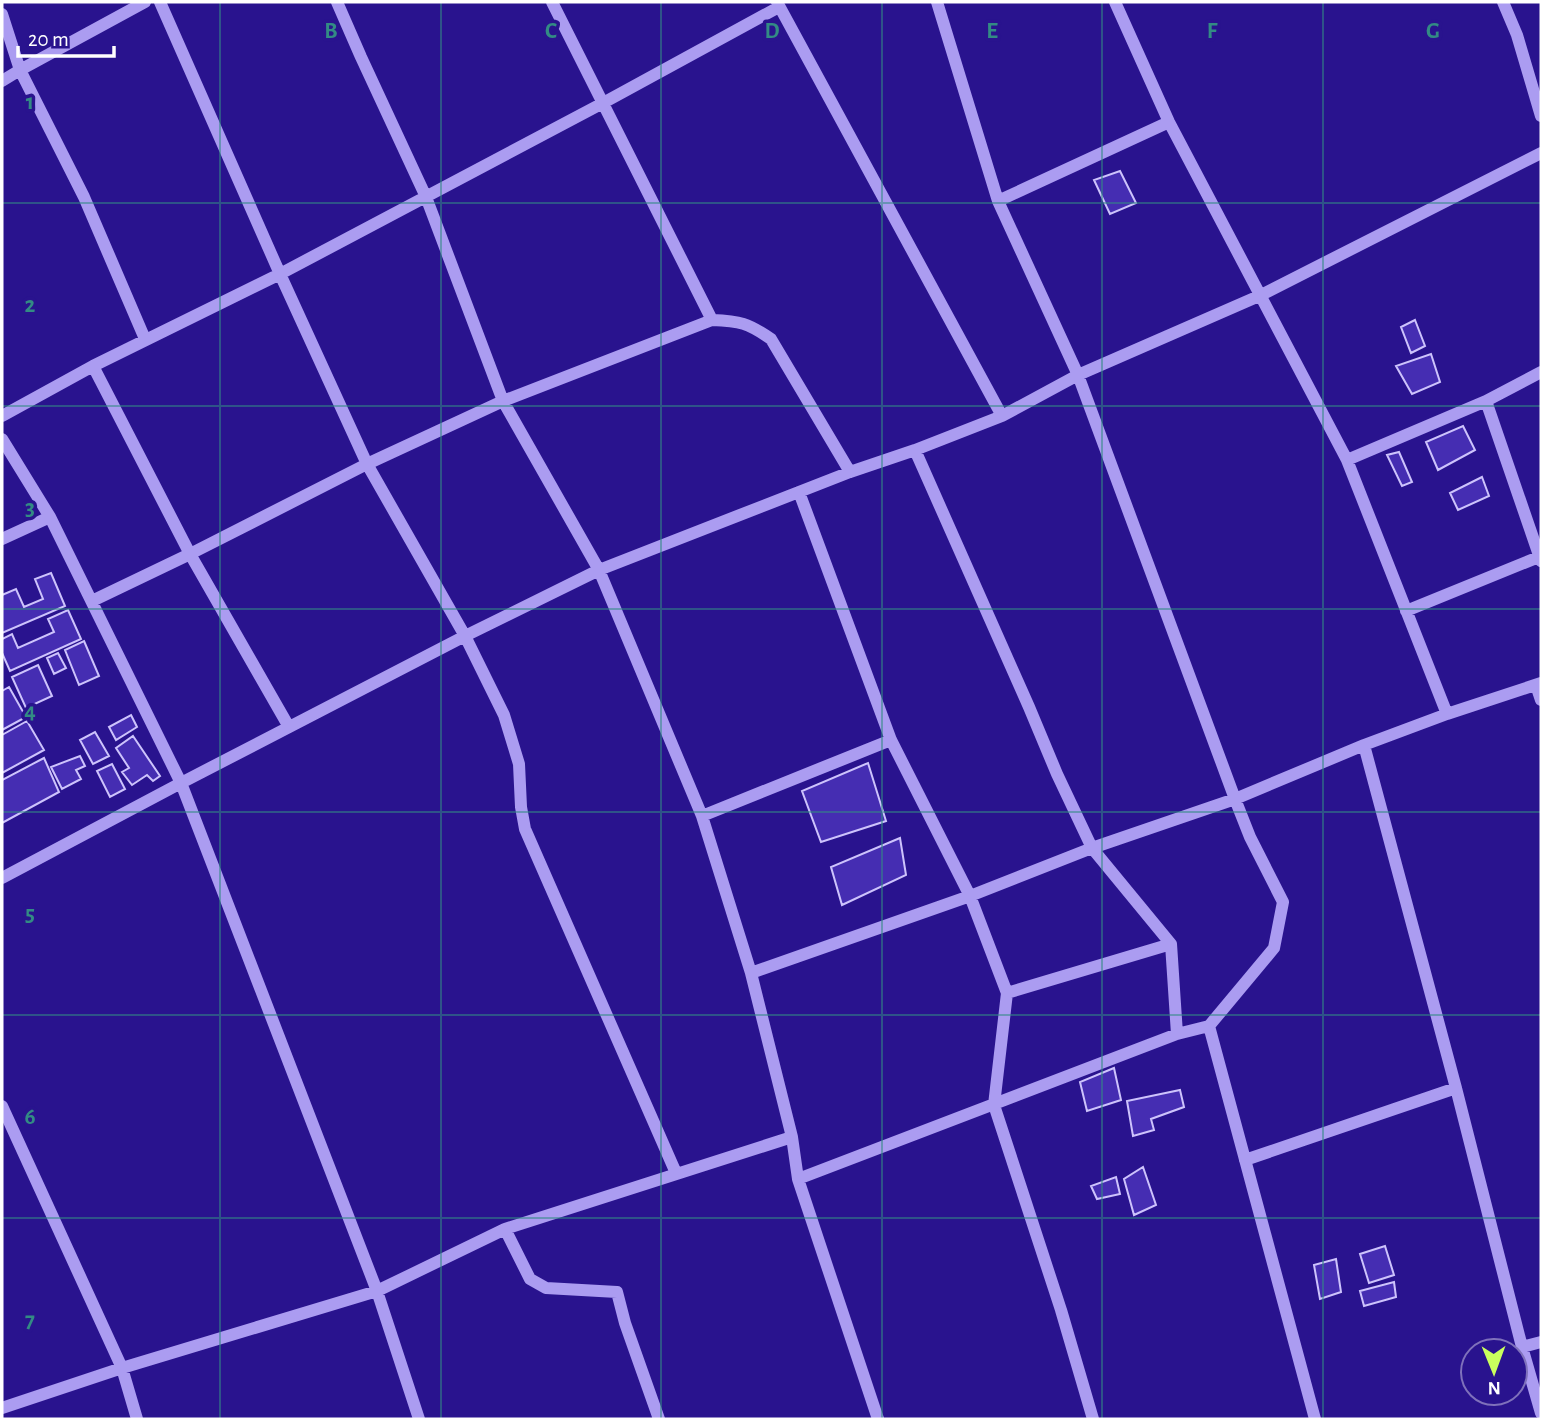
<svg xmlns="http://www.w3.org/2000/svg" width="1543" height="1421" font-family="'Alegreya Sans',sans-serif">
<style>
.building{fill:#452db2;stroke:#cdc3fc;stroke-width:2}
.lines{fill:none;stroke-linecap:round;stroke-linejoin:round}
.minor{stroke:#ab9cf1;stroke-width:12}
.grid{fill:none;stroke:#338b84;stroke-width:2;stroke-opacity:0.55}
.grid-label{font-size:23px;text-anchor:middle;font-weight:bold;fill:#338b84;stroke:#29138e;stroke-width:7;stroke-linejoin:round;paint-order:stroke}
</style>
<rect width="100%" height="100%" fill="#29138e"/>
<path class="building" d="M1120 171 1136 203 1110 214 1094 180Z
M1415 320 1425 346 1411 353 1401 327Z
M1431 354 1440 382 1412 394 1396 366Z
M1463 426 1475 450 1438 470 1426 442Z
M1399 452 1412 482 1402 486 1387 455Z
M1482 477 1489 496 1458 510 1450 493Z
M51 573 65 606 2 633V595L16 589 24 607 43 599 35 579Z
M68 610 81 639 10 671 2 653V639L12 634 18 648 54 632 48 619Z
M84 641 99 676 79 685 65 650Z
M58 653 66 668 54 674 47 658Z
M38 665 52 696 26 708 12 677Z
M9 687 26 717 2 730V691Z
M131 715 137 727 116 740 109 727Z
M27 721 44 750 2 773V735Z
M95 732 109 756 93 764 80 740Z
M133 736 160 776 153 781 147 775 132 785 122 772 129 768 116 748Z
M80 756 85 766 76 770 81 779 62 789 51 767Z
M44 758 59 792 2 823V780Z
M868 763 886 821 821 842 802 791Z
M112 764 125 789 110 797 97 771Z
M900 838 906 875 842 905 831 867Z
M1114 1068 1121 1100 1087 1111 1080 1082Z
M1180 1090 1184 1107 1151 1119 1154 1130 1133 1136 1127 1101Z
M1143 1167 1156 1205 1134 1215 1124 1179Z
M1116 1177 1120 1194 1097 1199 1091 1186Z
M1385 1246 1394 1275 1369 1283 1360 1254Z
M1336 1259 1341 1292 1320 1299 1314 1265Z
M1394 1282 1396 1297 1364 1306 1360 1291Z"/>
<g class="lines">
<path class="minor" d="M160 2 280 274 367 464 465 636 504 715 519 764 521 807 525 829 676 1173
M337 2 361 57 426 197 503 401 599 570 702 816 751 973 792 1137 798 1179 878 1419
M552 2 712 320
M777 2 1002 416
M1115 2 1169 122 1347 460 1447 714
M1503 2 1517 35 1541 116
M2 14 20 70 145 2
M2 81 20 70 84 197 145 339
M998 201 1169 122
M93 366 190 554 289 727
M1486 401 1541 561
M2 416 93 366 280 274 603 103 779 7
M2 439 50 517 181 783 377 1291 419 1419
M915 450 1029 707 1057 774 1092 848 1171 944 1177 1034
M1347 460 1486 401 1541 372
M799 492 891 740 970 896 1007 993 994 1105 1061 1310 1093 1419
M2 539 50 517
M92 601 190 554 367 464 503 401 712 320C740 321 748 323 771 339L850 472
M1406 611 1541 556
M1536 685 1541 700
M1364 745 1456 1088 1522 1347 1541 1413
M702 816 891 740
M2 878 181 783 465 636 599 570 850 472 915 450 1002 416 1078 375 1259 296 1541 153
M751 973 970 896 1092 848 1235 799 1364 745 1447 714 1541 683
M1007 993 1171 944
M1209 1026 1315 1419
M2 1106 122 1368 137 1419
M1245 1160 1456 1088
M798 1179 1177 1034 1209 1026 1274 948 1283 902 1250 837 1235 799 1078 375 998 201 937 2
M505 1229 530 1279 546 1288 617 1292 625 1323 659 1419
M1522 1347 1541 1342
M2 1408 122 1368 377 1291 505 1229 792 1137"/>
</g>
<path class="grid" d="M220 2V1419M441 2V1419M661 2V1419M882 2V1419M1102 2V1419M1323 2V1419M2 203H1541M2 406H1541M2 609H1541M2 812H1541M2 1015H1541M2 1218H1541"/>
<g class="grid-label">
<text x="331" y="38">B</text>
<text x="551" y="38">C</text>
<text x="772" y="38">D</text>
<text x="992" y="38">E</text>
<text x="1212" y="38">F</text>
<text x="1433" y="38">G</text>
<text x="30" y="109">1</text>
<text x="30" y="312">2</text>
<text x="30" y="515">3</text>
<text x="30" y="718">4</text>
<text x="30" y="921">5</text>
<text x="30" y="1124">6</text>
<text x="30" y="1327">7</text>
</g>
<rect width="1543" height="1421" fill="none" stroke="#ffffff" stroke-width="7"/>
<g transform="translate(1494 1372) rotate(179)"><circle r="33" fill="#29138e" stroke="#7f71bb" stroke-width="2"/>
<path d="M0-5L12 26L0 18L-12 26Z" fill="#c9ff5d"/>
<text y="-10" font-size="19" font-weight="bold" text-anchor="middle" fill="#ffffff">N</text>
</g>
<path d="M18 46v10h96v-10" fill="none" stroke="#ffffff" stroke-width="3.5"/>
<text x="28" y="46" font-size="21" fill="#ffffff" stroke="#29138e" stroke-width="5" paint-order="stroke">20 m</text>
</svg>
